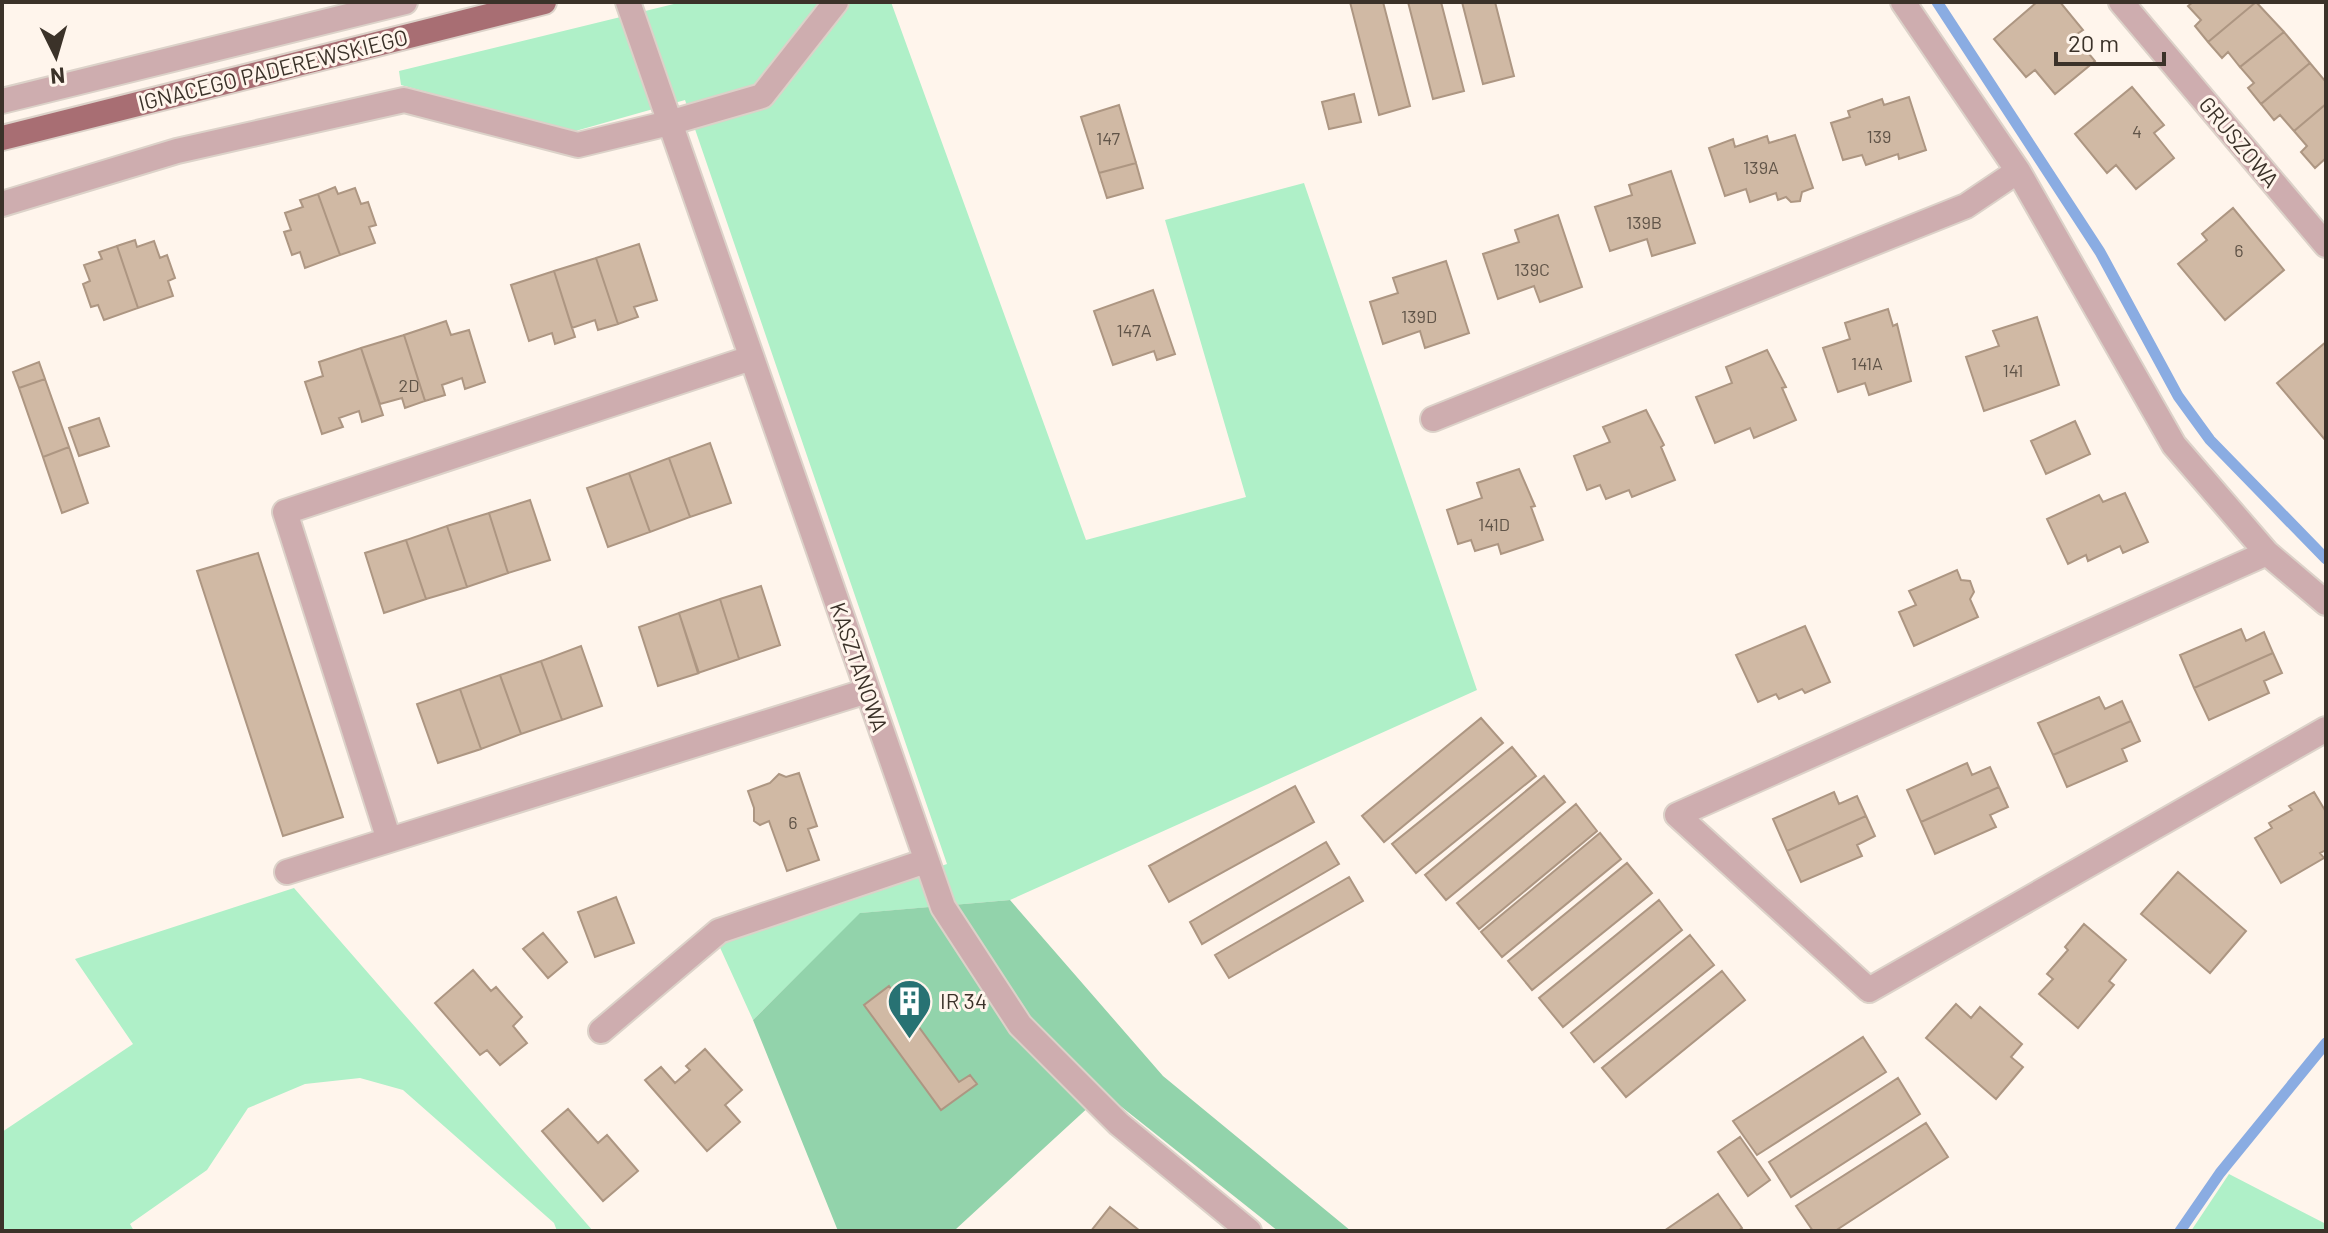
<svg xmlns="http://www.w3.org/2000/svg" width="2328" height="1233" font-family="Barlow,sans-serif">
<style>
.green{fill:#aff0c8}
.forest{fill:#92d3ab}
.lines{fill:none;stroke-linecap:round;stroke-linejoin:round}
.stream{stroke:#8aace2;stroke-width:11}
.building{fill:#d0b9a4;stroke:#ad9682;stroke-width:2}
.minor-casing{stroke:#dcd2c9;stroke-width:28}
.major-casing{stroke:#dcd2c9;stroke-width:28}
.minor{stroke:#ceadaf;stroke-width:24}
.major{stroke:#a86e73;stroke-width:24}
.labels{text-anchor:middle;stroke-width:6;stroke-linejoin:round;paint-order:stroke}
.number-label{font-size:18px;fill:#605448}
.street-label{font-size:22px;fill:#3b3229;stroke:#fff5ec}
.poi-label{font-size:22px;fill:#3b3229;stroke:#fff5ec;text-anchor:start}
</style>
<rect width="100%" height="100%" fill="#fff5ec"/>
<path class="green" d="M682 2H891L1086 540 1246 497 1165 220 1304 183 1477 690 1010 900 861 913 753 1020 717 941 947 864 685 100 572 132 401 85 399 71Z
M294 888 593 1231H557L554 1223 403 1090 360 1078 305 1084 248 1108 207 1170 130 1224 134 1231H2V1132L133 1044 75 959Z
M2229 1174 2326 1224V1231H2191Z"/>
<path class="forest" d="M1010 900 1163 1076 1351 1231H1278L1104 1093 956 1229 838 1231 753 1020 860 913Z"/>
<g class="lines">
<path class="stream" d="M1937 2 2100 252 2178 396 2210 440 2326 559
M2180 1231 2220 1173 2326 1043"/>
</g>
<path class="building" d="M1350 2H1383L1410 106 1379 115Z
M1408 2H1441L1464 91 1433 99Z
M1462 2H1495L1514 76 1483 84Z
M2037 2H2060L2083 30 2074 36 2095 61 2055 94 2035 70 2026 77 1994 39Z
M2193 2H2256L2208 42 2195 26 2201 20 2188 6Z
M2256 2 2284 32 2240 67 2228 52 2222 58 2208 42Z
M2284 32 2310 63 2261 104 2248 88 2254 83 2240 67Z
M2310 63 2326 82V104L2294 131 2280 115 2274 120 2261 104Z
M2132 87 2164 125 2154 133 2174 158 2136 189 2116 165 2107 173 2075 134Z
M1354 94 1361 122 1329 129 1322 102Z
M1909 97 1926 150 1899 159 1898 154 1866 165 1862 155 1843 160 1831 123 1850 117 1848 111 1882 99 1884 105Z
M2326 104V158L2315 168 2301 152 2307 146 2294 131Z
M1119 105 1136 163 1099 173 1081 117Z
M1795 135 1813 188 1802 192 1800 201 1791 202 1786 197 1778 200 1776 193 1750 202 1746 189 1725 196 1709 148 1733 139 1735 147 1767 136 1769 143Z
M1136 163 1143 188 1107 198 1099 173Z
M1671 171 1695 243 1652 256 1647 239 1610 251 1595 207 1632 195 1629 185Z
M335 187 338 194 355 188 361 204 368 202 376 225 369 227 375 243 340 255 318 194Z
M318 194 340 255 305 268 300 252 292 255 284 232 291 230 285 213 303 207 300 200Z
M2233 208 2284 270 2225 320 2178 264 2207 240 2202 234Z
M1558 215 1582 287 1540 302 1534 286 1498 299 1483 254 1519 242 1515 230Z
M135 240 137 247 154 241 160 258 167 255 175 278 168 281 173 296 138 308 117 246Z
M639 244 657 300 634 307 638 317 618 324 596 258Z
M117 246 138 308 104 320 98 305 91 307 83 284 90 281 84 265 102 259 99 252Z
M596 258 618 324 598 330 595 320 572 328 554 271Z
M1446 261 1469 333 1425 348 1420 331 1383 344 1370 302 1398 293 1393 278Z
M554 271 575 337 555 344 552 333 529 341 511 285Z
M1153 290 1175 354 1157 360 1154 351 1113 365 1094 311Z
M1888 309 1893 326 1897 324 1911 381 1869 395 1865 383 1838 392 1823 348 1850 339 1845 323Z
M2037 317 2059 385 1984 411 1966 357 1999 346 1993 331Z
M446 321 451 335 469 330 485 382 465 389 462 378 442 385 445 395 425 401 404 335Z
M404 335 425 401 405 408 402 398 380 404 361 348Z
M2326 342V441L2277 383Z
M361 348 383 415 362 422 359 411 339 418 343 427 322 434 305 382 323 376 319 362Z
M1767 350 1786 387 1782 388 1796 420 1754 438 1750 428 1715 443 1696 397 1732 383 1726 367Z
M39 362 45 379 19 388 13 372Z
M45 379 69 447 43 457 19 388Z
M1646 410 1664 445 1661 447 1675 480 1632 497 1629 490 1606 499 1600 485 1587 490 1574 456 1610 442 1603 427Z
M99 418 109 446 79 456 69 428Z
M2075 421 2090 454 2046 474 2031 441Z
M710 443 731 503 690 517 669 458Z
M69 447 88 503 62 513 43 457Z
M669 458 690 517 650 532 629 473Z
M1519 469 1535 506 1531 507 1543 540 1501 554 1498 544 1475 551 1471 540 1458 544 1447 510 1482 498 1477 483Z
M629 473 650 532 608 547 587 488Z
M2125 493 2148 542 2123 553 2120 546 2088 561 2086 555 2068 564 2047 519 2099 495 2103 502Z
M530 500 550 560 508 573 489 513Z
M489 513 508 573 467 587 447 526Z
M447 526 467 587 426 599 406 540Z
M406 540 426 599 384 613 365 553Z
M258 553 343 817 283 836 197 571Z
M1957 570 1961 580 1970 581 1974 592 1970 599 1978 617 1914 646 1899 612 1916 605 1909 591Z
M761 586 780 645 739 659 720 599Z
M720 599 739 659 698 673 679 613Z
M679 613 699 673 658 686 639 627Z
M1805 626 1830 682 1805 693 1802 689 1779 699 1776 694 1758 702 1736 655Z
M2241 629 2246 641 2264 632 2273 653 2194 688 2180 655Z
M581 646 602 706 562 720 541 661Z
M2273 653 2282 673 2264 681 2269 693 2209 720 2194 688Z
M541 661 562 720 521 734 500 675Z
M500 675 521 734 481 749 460 689Z
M460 689 481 749 438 763 417 704Z
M2099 697 2105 709 2122 701 2131 721 2053 755 2038 723Z
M1481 718 1503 743 1384 842 1362 816Z
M2131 721 2140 741 2122 749 2127 761 2067 787 2053 755Z
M1512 747 1536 776 1416 873 1392 844Z
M1967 763 1972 775 1990 767 1999 787 1921 822 1907 790Z
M799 773 817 826 808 829 819 860 787 871 769 821 760 825 754 821V808L748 791 770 783 779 774 786 777Z
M1544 776 1565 802 1446 900 1425 875Z
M1295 786 1314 822 1169 902 1149 866Z
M1999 787 2008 807 1990 815 1996 827 1935 854 1921 822Z
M1834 792 1839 804 1857 796 1866 816 1787 851 1773 819Z
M2314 792 2326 812V850L2320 853 2324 858 2281 883 2255 838 2272 828 2269 823 2292 810 2289 806Z
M1576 804 1597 831 1479 929 1457 903Z
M1866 816 1875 836 1857 845 1862 856 1801 882 1787 851Z
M1600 833 1621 859 1502 957 1481 932Z
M1326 842 1339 864 1202 944 1190 922Z
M1627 863 1652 893 1532 990 1508 961Z
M2178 872 2246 931 2210 973 2141 914Z
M1349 877 1363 901 1229 978 1215 955Z
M616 897 634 943 595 957 578 912Z
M1659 900 1682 930 1563 1027 1539 998Z
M2084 924 2126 960 2109 981 2114 985 2078 1028 2039 994 2053 979 2047 974 2068 950 2065 947Z
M543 933 567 962 548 978 523 949Z
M1690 935 1714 965 1594 1062 1571 1033Z
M473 970 491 991 496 987 522 1017 513 1026 527 1043 500 1065 487 1050 480 1055 435 1003Z
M1722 971 1745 1000 1626 1097 1602 1068Z
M889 986 959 1082 970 1075 977 1084 941 1110 864 1005Z
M1956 1004 1971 1018 1980 1007 2022 1044 2011 1057 2023 1067 1996 1099 1926 1038Z
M1863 1037 1886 1072 1757 1155 1733 1121Z
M705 1049 742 1090 725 1105 740 1122 707 1151 645 1080 661 1067 675 1083 690 1070 686 1066Z
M1898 1078 1920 1114 1791 1197 1769 1162Z
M568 1109 598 1143 607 1135 638 1171 603 1201 542 1131Z
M1926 1123 1948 1157 1835 1231H1813L1796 1206Z
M1740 1137 1770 1180 1748 1196 1718 1152Z
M1718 1194 1742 1228 1738 1231H1664Z
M1110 1207 1140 1231H1091Z"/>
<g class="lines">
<defs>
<path id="minor" d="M628 2 943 907 1020 1025 1119 1124 1249 1231
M1903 2 2018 171 2174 445 2267 553 2326 603
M2121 2 2326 245
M2 101 405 2
M2 204 177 151 404 100 578 145 669 123 762 96 836 2
M1433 419 1966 206 2018 171
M2267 553 1677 815 1869 990 2326 729
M389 840 285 512 751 358
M287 872 867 691
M601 1031 719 931 926 861"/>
<path id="major" d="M2 138 544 2"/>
</defs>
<use href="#minor" class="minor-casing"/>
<use href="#major" class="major-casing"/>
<use href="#minor" class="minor"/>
<use href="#major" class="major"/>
</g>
<defs>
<symbol id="building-pin" viewBox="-11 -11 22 30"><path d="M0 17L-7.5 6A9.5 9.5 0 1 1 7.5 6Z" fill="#287273" stroke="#fff5ec"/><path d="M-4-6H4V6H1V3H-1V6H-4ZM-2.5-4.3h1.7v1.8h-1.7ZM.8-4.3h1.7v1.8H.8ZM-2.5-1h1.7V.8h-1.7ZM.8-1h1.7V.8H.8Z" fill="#fff"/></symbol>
</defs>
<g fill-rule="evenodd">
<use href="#building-pin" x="884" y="976" width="51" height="69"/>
</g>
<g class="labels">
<g class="number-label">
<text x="2137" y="138">4</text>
<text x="1879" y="143">139</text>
<text x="1108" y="145">147</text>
<text x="1761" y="174">139A</text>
<text x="1644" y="229">139B</text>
<text x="2239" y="257">6</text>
<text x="1532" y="276">139C</text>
<text x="1419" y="323">139D</text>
<text x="1134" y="337">147A</text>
<text x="1867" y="370">141A</text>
<text x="2013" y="377">141</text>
<text x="409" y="392">2D</text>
<text x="1494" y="531">141D</text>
<text x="793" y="829">6</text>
</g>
<g class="street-label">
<text transform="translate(273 70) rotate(-14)" y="8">IGNACEGO PADEREWSKIEGO</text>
<text transform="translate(2239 142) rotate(50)" y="8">GRUSZOWA</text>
<text transform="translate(859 667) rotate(71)" y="8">KASZTANOWA</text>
</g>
<g class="poi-label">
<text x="940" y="1009">IR 34</text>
</g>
</g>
<rect width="2328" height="1233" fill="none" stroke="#3b3229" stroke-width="8"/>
<g transform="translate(56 56) rotate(175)" stroke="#fff5ec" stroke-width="6" paint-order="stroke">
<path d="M0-6L14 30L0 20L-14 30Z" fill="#3b3229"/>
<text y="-12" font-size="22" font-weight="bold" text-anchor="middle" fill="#3b3229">N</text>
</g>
<path d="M2056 52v12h108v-12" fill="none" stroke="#3b3229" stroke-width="4"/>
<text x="2068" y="52" font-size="24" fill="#3b3229" stroke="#fff5ec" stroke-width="6" paint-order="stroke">20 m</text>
</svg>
